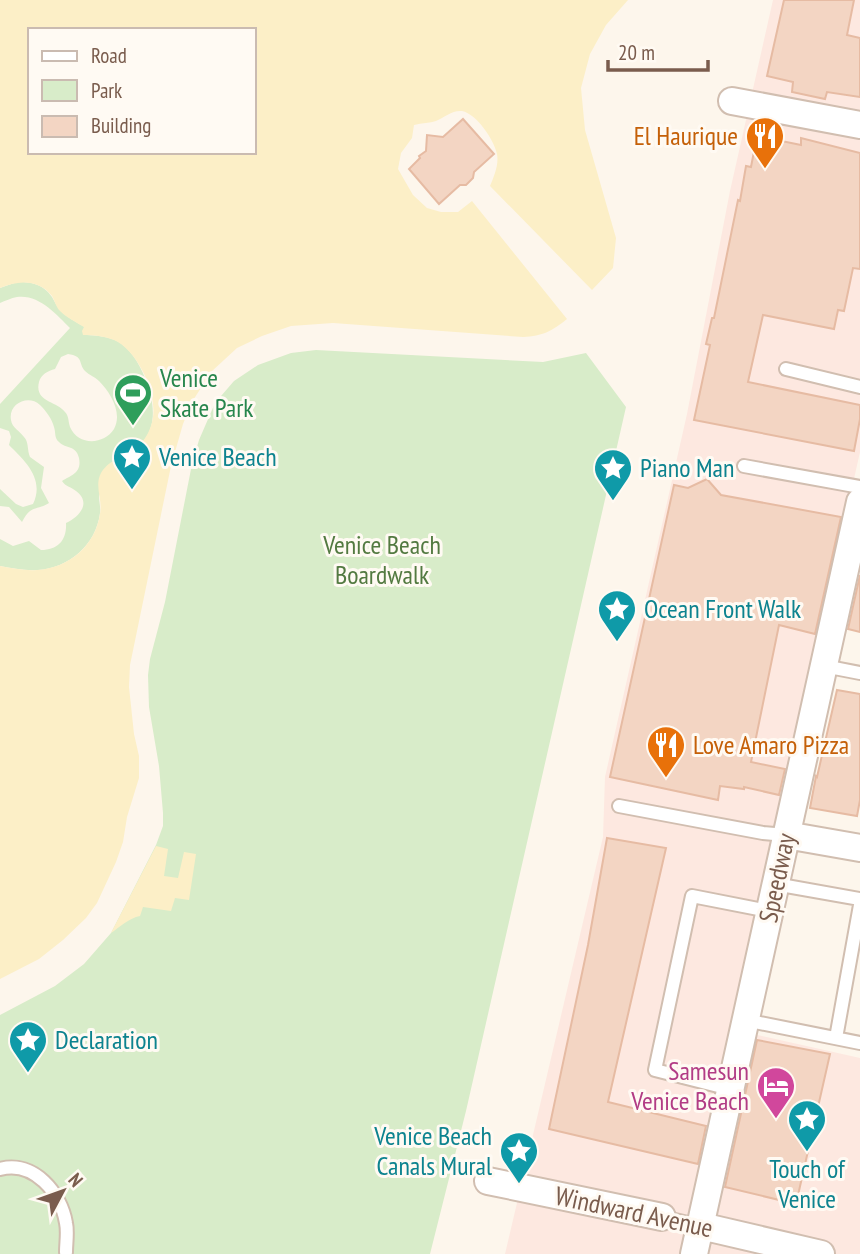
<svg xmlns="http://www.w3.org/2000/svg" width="860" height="1254" font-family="'PT Sans Narrow',sans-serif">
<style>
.commercial{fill:#fde8e0}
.green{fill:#d8ecc9;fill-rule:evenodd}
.sand{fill:#fcefc7;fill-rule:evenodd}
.building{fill:#f3d5c3;stroke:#e6bba3;stroke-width:2}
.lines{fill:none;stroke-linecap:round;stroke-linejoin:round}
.lane-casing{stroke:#d1beb0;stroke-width:16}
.street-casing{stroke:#d1beb0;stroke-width:30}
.lane{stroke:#fff;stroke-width:12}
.street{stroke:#fff;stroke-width:26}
.labels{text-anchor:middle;stroke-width:6;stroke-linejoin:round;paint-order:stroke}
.food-label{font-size:26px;fill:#c56008;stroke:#fffaf3;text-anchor:end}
.leisure-label{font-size:26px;fill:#27864d;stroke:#fffaf3;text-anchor:start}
.culture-label{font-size:26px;fill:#0d838f;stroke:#fffaf3;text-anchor:start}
.park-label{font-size:26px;fill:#537a41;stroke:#fffaf3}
.street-label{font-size:26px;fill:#7a5c4d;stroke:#fffaf3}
.hotel-label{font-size:26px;fill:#b23c85;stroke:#fffaf3;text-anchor:end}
</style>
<rect width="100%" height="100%" fill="#fdf6ec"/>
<path class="commercial" d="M773 0H860V452L731 1029 860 1058V1254H505L603 837 605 777 687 414 730 191Z"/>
<path class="green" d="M17 282C32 282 43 284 52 297 55 302 57 307 61 311 68 318 76 322 85 327L83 335C93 335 105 336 115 340 130 347 139 363 145 378 159 413 157 444 117 458 114 466 100 490 99 497 99 502 101 508 100 513 96 545 69 568 38 570 25 571 12 568 0 566V539L13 546 29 541 41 550C58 550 67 540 66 523 79 517 92 503 76 491 70 486 66 487 62 481 71 475 82 473 79 458 76 445 66 449 59 442 54 438 56 433 54 427 52 419 46 411 40 405 28 394 8 404 11 420 12 428 20 431 24 437 29 442 27 450 30 457L44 467 41 488 49 503C37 511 31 504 22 522L9 507 0 506V489L16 504 23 507 33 504C45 479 25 461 9 445L11 437 9 431 0 428V404L70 328C56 314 39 294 17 297 11 298 5 301 0 303V288ZM68 354C84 356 78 363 85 371 89 375 95 377 99 381 110 392 123 413 114 429 104 445 78 446 70 427 68 421 69 416 65 412 57 401 34 402 39 382 41 374 48 371 55 369L61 357Z
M316 350 543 362 586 353 626 407 466 1111 430 1254H0V1015L55 986 84 964 111 933 156 845 163 826V813L159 766 149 707 148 675 150 659 165 602 192 464 199 440 215 403 234 381 258 365 291 353Z"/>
<path class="sand" d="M0 0H628L606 25 590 54 581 88 585 130 616 238 613 268 592 290 490 186C494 176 499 165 497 154 494 140 477 114 462 111 452 110 445 117 436 121 430 123 422 123 414 125L412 138 401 153 398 169 413 195 427 208 441 212H458L472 201 567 319C552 331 543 336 523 337L333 323 291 326 262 336 237 348 211 372 192 402 183 424 171 466 130 665 129 687 134 734 139 756V778L127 817 123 842 116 862 97 903 86 918 63 940 39 959 0 979V566C12 568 25 571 37 570 69 568 95 546 100 514 103 500 94 486 101 473 111 456 132 457 143 441 148 435 152 425 153 417 157 392 137 350 114 340 104 336 93 335 83 335L82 331 84 327C76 322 67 318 60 311 56 307 55 301 52 296 39 279 18 280 0 288ZM30 30H254V152H30Z
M156 846 168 849 164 876 178 878 184 852 196 854 189 900 175 898 171 911 143 907 140 916C129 918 120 927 111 933Z"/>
<path class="building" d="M784 0H854L847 35 860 38V97L827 92 825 99 792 92 793 82 767 76Z
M463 119 494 154 474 172 473 178 466 185H460L439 204 409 169 420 158 419 156 426 151 427 135 443 137Z
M757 136 801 145V138L860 153V269L853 268 844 311 838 310 834 329 763 315 748 382 860 405V419L854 451 694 420 710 345 706 344 712 318H714L738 200 740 201 746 166 751 167Z
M707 479 721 495 841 517 815 634 779 625 751 762 785 769 779 795 744 787V789L720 786 718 800 610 777 674 485 688 488Z
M860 575V632L848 629Z
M837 690 860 694V800L857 816 810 808 816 776 817 777Z
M607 838 666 848 608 1102 706 1126 698 1164 549 1129 588 945Z
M757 1040 830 1054 796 1204 725 1187Z"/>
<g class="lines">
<defs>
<path id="lane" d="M786 369 860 387
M744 466 860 487
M824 666 860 673
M619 806 763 833 786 835
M775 884 860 899
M745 1020 860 1043
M836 1038 860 905
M730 1089 655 1070 692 896 769 911
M0 1169C34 1160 61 1193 66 1223 68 1232 66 1243 66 1252
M662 1217 701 1226"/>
<path id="street" d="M732 101 860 125
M786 835 860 848
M488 1181 662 1217
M701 1226 821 1254
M694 1254 860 502"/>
</defs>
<use href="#lane" class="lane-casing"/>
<use href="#street" class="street-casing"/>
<use href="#lane" class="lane"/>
<use href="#street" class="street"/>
</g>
<defs>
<symbol id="restaurant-pin" viewBox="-11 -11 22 30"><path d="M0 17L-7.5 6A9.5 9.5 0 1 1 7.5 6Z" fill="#e8710a" stroke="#fffaf3"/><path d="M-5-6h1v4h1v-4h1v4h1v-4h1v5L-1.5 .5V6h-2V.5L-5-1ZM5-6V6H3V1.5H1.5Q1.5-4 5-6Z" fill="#fff"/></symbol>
<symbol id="stadium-pin" viewBox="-11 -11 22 30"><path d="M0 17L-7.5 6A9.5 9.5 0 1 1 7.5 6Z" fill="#2e9e5b" stroke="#fffaf3"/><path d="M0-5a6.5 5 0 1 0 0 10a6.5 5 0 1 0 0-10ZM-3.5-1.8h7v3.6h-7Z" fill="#fff"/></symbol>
<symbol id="sight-pin" viewBox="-11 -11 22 30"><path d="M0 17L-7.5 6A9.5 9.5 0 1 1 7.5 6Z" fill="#0f9aa8" stroke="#fffaf3"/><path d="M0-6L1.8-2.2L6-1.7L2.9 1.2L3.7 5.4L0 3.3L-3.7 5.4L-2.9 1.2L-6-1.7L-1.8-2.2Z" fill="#fff"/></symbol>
<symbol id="hotel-pin" viewBox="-11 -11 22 30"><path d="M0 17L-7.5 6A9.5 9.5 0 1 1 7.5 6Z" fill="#d1479c" stroke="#fffaf3"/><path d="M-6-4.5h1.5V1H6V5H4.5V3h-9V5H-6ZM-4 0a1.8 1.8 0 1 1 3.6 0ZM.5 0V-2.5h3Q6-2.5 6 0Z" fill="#fff"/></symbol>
</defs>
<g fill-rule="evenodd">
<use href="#restaurant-pin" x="743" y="114" width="44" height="60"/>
<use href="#stadium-pin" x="111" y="371" width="44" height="60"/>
<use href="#sight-pin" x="110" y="435" width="44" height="60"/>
<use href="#sight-pin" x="591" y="446" width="44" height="60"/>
<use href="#sight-pin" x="595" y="587" width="44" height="60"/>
<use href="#restaurant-pin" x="644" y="723" width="44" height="60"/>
<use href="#sight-pin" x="6" y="1018" width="44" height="60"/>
<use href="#hotel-pin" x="754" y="1064" width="44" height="60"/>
<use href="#sight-pin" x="785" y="1097" width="44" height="60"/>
<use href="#sight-pin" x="497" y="1129" width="44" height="60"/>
</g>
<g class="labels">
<g class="food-label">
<text x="738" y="145">El Haurique</text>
<text x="693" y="754" text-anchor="start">Love Amaro Pizza</text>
</g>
<g class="leisure-label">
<text x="160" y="387">Venice<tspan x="160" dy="30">Skate Park</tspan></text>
</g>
<g class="culture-label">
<text x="159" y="466">Venice Beach</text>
<text x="640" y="477">Piano Man</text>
<text x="644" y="618">Ocean Front Walk</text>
<text x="55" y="1049">Declaration</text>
<text x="492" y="1145" text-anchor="end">Venice Beach<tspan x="492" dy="30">Canals Mural</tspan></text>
<text x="807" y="1178" text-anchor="middle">Touch of<tspan x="807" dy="30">Venice</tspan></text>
</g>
<g class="park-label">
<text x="382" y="554">Venice Beach<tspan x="382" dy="30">Boardwalk</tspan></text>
</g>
<g class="street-label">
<text transform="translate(777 878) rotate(-78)" y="9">Speedway</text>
<text transform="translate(634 1212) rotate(12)" y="9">Windward Avenue</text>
</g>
<g class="hotel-label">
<text x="749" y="1080">Samesun<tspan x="749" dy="30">Venice Beach</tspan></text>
</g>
</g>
<rect x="28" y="28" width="228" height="126" fill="#fffaf3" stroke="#cabbb1" stroke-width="2"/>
<rect x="42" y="51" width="35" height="10" fill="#ffffff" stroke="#cabbb1" stroke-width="2"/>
<text x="91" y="63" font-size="21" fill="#7a5c4d">Road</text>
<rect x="42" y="80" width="35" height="21" fill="#d8ecc9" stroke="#cabbb1" stroke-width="2"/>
<text x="91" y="98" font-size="21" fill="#7a5c4d">Park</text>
<rect x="42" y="116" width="35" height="21" fill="#f3d5c3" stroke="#cabbb1" stroke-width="2"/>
<text x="91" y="133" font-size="21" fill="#7a5c4d">Building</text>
<g transform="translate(63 1191) rotate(49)" stroke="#fffaf3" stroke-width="5" paint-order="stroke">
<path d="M0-5L12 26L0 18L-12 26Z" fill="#7a5c4d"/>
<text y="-10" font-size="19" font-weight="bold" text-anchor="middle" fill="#7a5c4d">N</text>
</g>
<path d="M608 60v10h100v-10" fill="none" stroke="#7a5c4d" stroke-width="3.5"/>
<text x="618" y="60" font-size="21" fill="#7a5c4d" stroke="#fffaf3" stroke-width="5" paint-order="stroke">20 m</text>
</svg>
